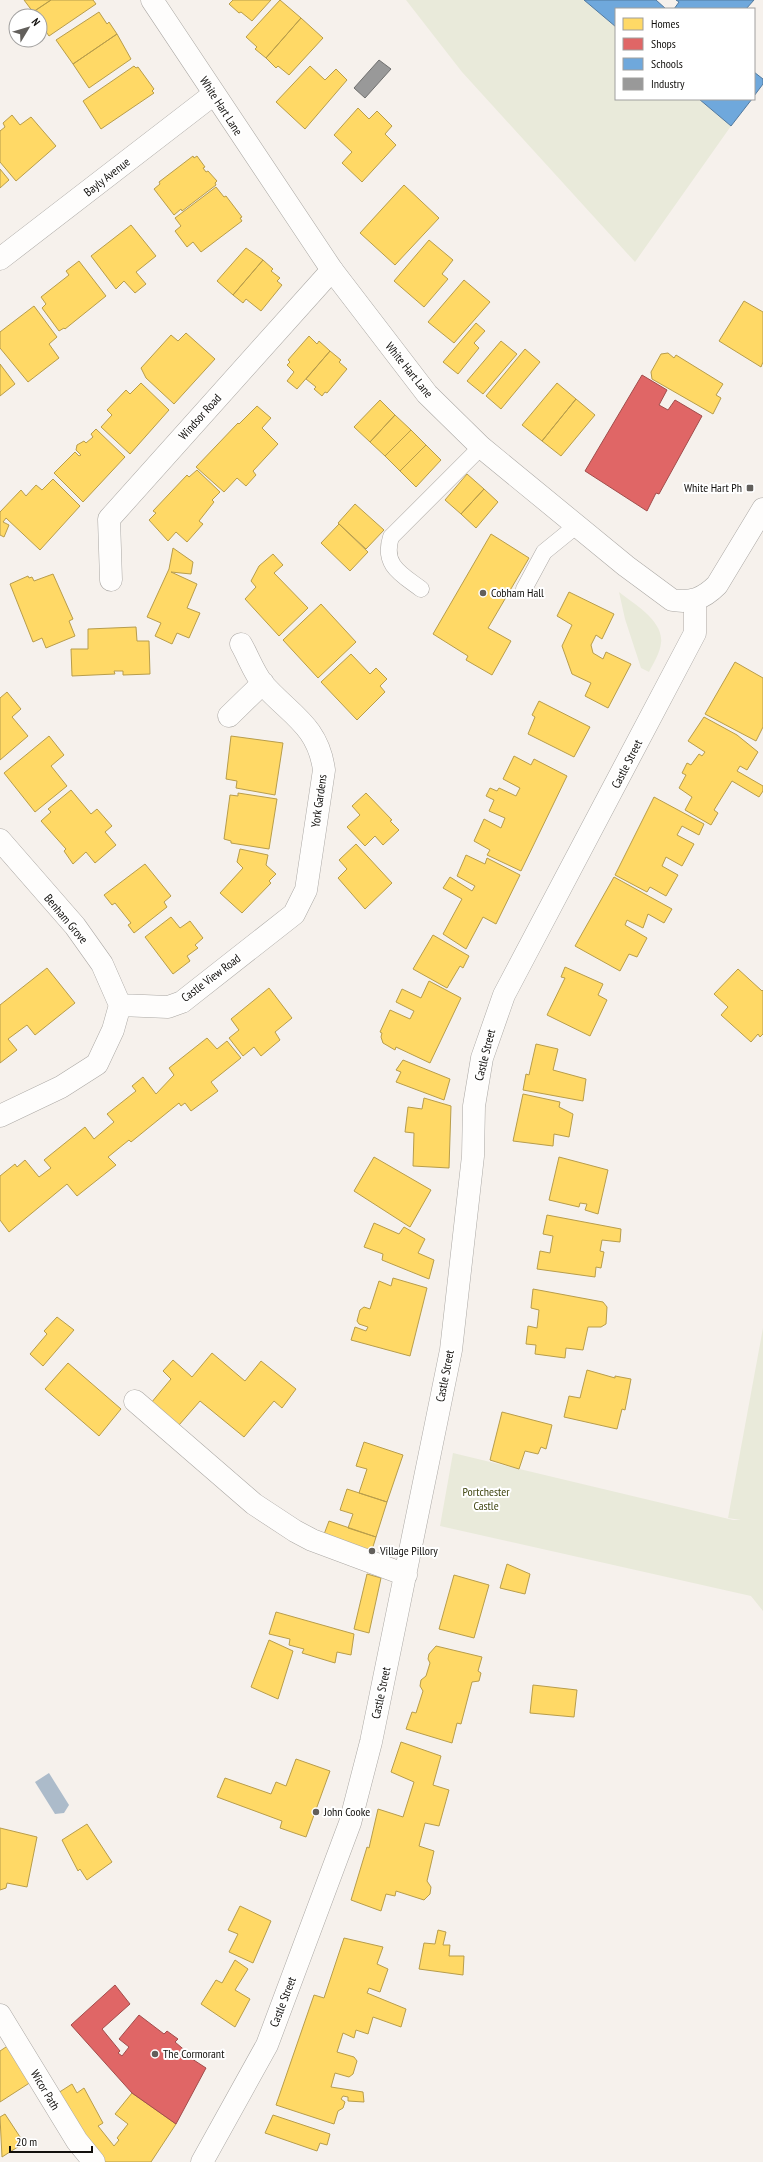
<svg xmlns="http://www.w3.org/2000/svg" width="763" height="2162" font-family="'PT Sans Narrow',sans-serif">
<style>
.green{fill:#e9eada}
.water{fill:#acbbca}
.homes{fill:#ffd966;stroke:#b89d4b}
.shops{fill:#e06666;stroke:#a24c4b}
.schools{fill:#6fa8dc;stroke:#537a9e}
.industry{fill:#999;stroke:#70706f}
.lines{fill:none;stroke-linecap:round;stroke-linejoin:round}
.lane-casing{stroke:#aba8a4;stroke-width:17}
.street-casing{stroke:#aba8a4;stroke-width:23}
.secondary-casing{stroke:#aba8a4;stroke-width:23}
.lane{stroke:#fefdfc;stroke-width:16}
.street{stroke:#fefdfc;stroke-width:22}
.secondary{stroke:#fefdfc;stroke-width:22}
.poi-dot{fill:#625f5b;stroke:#fff;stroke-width:1.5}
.labels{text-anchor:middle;stroke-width:4;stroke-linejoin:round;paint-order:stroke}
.street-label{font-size:12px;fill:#12100d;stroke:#fff}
.poi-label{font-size:12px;fill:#12100d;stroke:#fff;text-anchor:start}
.park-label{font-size:12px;fill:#414712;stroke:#fff}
</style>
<rect width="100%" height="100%" fill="#f6f1ec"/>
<path class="green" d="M406 0H584L616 27V99H699L731 126 635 262 462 72Z
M619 592C634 604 664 621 661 643 660 653 653 664 649 672L641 668 625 619Z
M763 1328V1611L751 1596 440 1526 453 1453 733 1520H741L728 1518Z"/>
<path class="water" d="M49 1773 69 1805 64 1813 55 1814 35 1782Z"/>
<path class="homes" d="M24 0H51L33 12Z
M51 0H93L96 4 49 36 40 23V16H35L33 12Z
M233 0H271L252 21 241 12 239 13 229 4Z
M280 0 301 18 266 58 255 49 257 47 246 37Z
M99 12 107 24 109 22 117 34 73 64 56 40Z
M301 18 323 38 289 75 278 66 276 68 266 58Z
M117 34 131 59 89 88 73 64Z
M134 66 136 68 138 67 154 89 152 91 154 93 101 129 83 101Z
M310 66 325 80 336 69 347 80 305 129 276 102Z
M358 108 369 119 377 111 392 126 385 134 396 145 362 182 342 163 352 152 334 135Z
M12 115 20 125 31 117 56 146 16 181 0 162V131L5 127 3 123Z
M193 156 194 158 197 156 205 167 203 168 206 172 208 171 217 181 215 183 216 185 182 211 181 209 174 215 154 189 160 184 159 182Z
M0 169 9 180 0 188Z
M404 185 439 218 395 265 360 233Z
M216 187 224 197 226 196 242 217 240 218 242 221 201 252 193 242 187 247 175 231 181 226 175 218Z
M131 225 156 256 136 272 146 284 135 293 124 281 116 289 91 256Z
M429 240 453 260 442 274 448 279 424 307 394 281Z
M246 248 263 260 233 295 217 281Z
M263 260 273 269 271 271 280 278 277 281 282 285 261 311 246 299 243 303 233 295Z
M79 261 106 296 65 329 64 328 59 331 42 308 46 304 41 297 69 275 66 271Z
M464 280 490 302 454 343 428 322Z
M744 301 763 312V362L761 367 719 341Z
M34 306 57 337 49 344 59 358 28 382 0 348V332Z
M476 323 485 331 474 343 479 348 458 374 443 362Z
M186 333 215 359 174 404 146 378 141 368 171 335 178 341Z
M309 336 317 344 319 341 330 351 297 389 287 381 294 372 287 365 290 362 288 360Z
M501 341 517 354 483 394 467 381Z
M525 349 540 362 501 409 486 396Z
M330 351 341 360 339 362 347 369 327 393 325 392 322 396 314 389 316 387 306 379Z
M668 353 674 358 676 355 723 384 716 395 721 398 713 414 652 379 651 372 661 354Z
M0 364 15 384 0 396Z
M141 383 169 410 130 454 101 427 112 415 107 410 126 390 130 394Z
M557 383 576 399 542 441 522 425Z
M576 399 595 415 561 456 542 441Z
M380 400 395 415 370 442 354 427Z
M257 406 271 418 262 428 278 444 253 471 256 475 246 486 237 478 224 492 196 467 238 423 239 424Z
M395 415 411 430 385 456 370 442Z
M96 429 125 457 83 502 54 473 75 452 79 456 81 455 76 450 77 445 84 441 86 443 93 437 91 434Z
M411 430 426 445 400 471 385 456Z
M426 445 441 460 416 487 400 471Z
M197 470 220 492 212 500 214 502 199 521 203 524 187 542 176 532 168 541 149 520 156 513 153 511 187 475 189 477Z
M467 474 484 489 461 514 445 500Z
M53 479 80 506 40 550 6 518 3 522 9 525 4 537 0 535V512L21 490 26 496 36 485 42 490Z
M484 489 498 502 476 528 461 514Z
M355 504 384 530 366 549 338 523Z
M339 524 368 552 350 571 321 543Z
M491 534 529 558 488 628 511 641 492 675 466 660 468 656 433 634Z
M173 548 193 562 191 574 171 572 197 584 187 608 200 613 189 638 177 633 172 644 155 636 161 623 147 617 169 569Z
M273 554 283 565 274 573 308 608 279 636 245 599 256 587 251 581 259 566Z
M53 574 73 619 69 621 75 636 46 648 42 638 33 642 10 584 28 576 29 578 32 577 34 581Z
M569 592 614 614 602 639 596 635 591 645 593 653 603 659 606 652 631 664 608 708 585 696 591 683 572 674 562 646 572 625 557 616Z
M321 604 356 642 318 678 283 640Z
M136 627 137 641H149L150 674 123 675V671H114L115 674 72 676 71 649H88V629Z
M351 654 370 674 376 668 387 679 380 686 385 692 357 720 321 682Z
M735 662 763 678V727L756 741 705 714Z
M7 692 21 709 12 717 28 736 0 760V698Z
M539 701 590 727 574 757 528 734 535 717 532 715Z
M704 717 737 735 758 752 747 770 740 766 737 771 763 786V791L759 797 732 781 714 810 718 813 711 825 685 810 692 797 679 788 686 775 682 773 687 763 691 765 699 754 702 756 705 752 688 741Z
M49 736 64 755 51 766 67 786 35 812 4 773Z
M231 736 283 743 275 795 236 788 237 781 226 779Z
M514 756 531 765 534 759 567 776 521 871 487 855 490 850 474 841 484 819 501 828 505 818 489 811 494 800 486 796 490 788 497 791 499 788 516 796 520 788 503 779Z
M71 790 91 814 97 809 112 826 105 832 116 845 95 863 86 852 73 864 64 851 66 849 41 821 51 812 48 809Z
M238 793 277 799 269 849 231 843V841L224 839 230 795 238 796Z
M366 793 392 820 390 821 399 830 383 845 375 836 365 846 347 827 360 815 352 806Z
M654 797 704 824 699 835 682 826 677 835 694 844 682 866 666 857 662 866 678 875 666 896 650 887 647 892 615 875Z
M356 844 392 883 365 909 338 878 347 869 339 860Z
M240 849 268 855 266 865 276 874 269 881 271 883 242 913 220 893 243 868 237 862Z
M466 855 485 864 487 858 520 875 496 924 483 917 466 949 443 934 462 899 443 888 450 877 472 891 475 886 457 876Z
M145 864 171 896 164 902 167 907 134 933 128 925 131 923 115 903 112 905 104 895Z
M614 877 672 909 664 923 648 914 643 928 627 920 625 925 647 938 637 957 629 954 620 971 575 946Z
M171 917 180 928 190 921 203 938 195 945 198 948 187 956 190 961 173 974 145 937Z
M433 935 469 956 463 968 460 966 447 988 413 969Z
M565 967 603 984 598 995 607 1000 590 1036 547 1015 565 978 561 977Z
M47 968 75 1003 35 1035 27 1025 8 1039 17 1050 0 1063V1005Z
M738 969 762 991 763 990V1034L760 1037 758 1034 751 1042 721 1015 728 1007 714 994Z
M429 981 461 998 430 1063 396 1047 395 1050 383 1043 381 1037 382 1033 380 1032 390 1010 410 1019 414 1011 396 1002 402 989 421 998Z
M269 988 292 1018 275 1032 280 1040 261 1056 254 1047 243 1056 229 1038 239 1030 231 1019Z
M207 1038 217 1049 227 1041 241 1058 211 1082 218 1091 191 1111 185 1103 181 1106 179 1103 131 1142 129 1140 108 1157 116 1165 77 1196 67 1184 9 1232 0 1220V1176L15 1164 17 1167 25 1160 39 1177 51 1168 44 1160 85 1127 94 1139 114 1122 107 1114 136 1091 132 1086 143 1077 156 1094 174 1075 169 1068Z
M536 1044 558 1049 553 1070 586 1079 583 1101 523 1090 526 1074 529 1075Z
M403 1060 450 1079 444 1100 396 1082 401 1072 396 1070Z
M523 1094 560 1102 559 1107 573 1114 569 1137 554 1134 553 1146 513 1141Z
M424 1098 451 1106 449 1168 413 1166 414 1133 405 1132 408 1107 422 1109Z
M374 1157 431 1190 410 1227 354 1191Z
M559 1157 608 1170 598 1214 585 1210 587 1204 580 1203 579 1207 549 1200Z
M547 1215 621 1229 620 1242 602 1240 600 1251 604 1252 601 1268 596 1267 595 1277 537 1269 540 1251 550 1253 553 1236 543 1234Z
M374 1223 399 1234 404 1227 425 1239 418 1253 434 1260 429 1279 382 1260 383 1254 364 1247Z
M393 1278 427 1288 410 1356 351 1340 355 1327 366 1331 368 1327 359 1324 357 1321 360 1310 364 1307 370 1309 379 1281 391 1286Z
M533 1289 603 1302 607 1307 606 1324 601 1327H588L583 1350 566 1348 565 1358 535 1354 536 1345 526 1344 528 1326 537 1328 539 1310 531 1308Z
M57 1317 74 1330 43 1366 30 1354 47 1334 44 1331Z
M212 1353 245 1381 261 1361 296 1389 282 1408 274 1401 244 1437 200 1401 179 1425 151 1403 171 1379 163 1371 173 1360 192 1377Z
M68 1363 121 1409 99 1436 45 1389Z
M587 1370 615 1378V1376L631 1379 625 1410 622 1409 617 1429 564 1417 569 1396 580 1398Z
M502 1412 552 1425 546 1449 541 1447 538 1454 525 1451 519 1469 490 1460Z
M364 1442 403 1455 387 1502 359 1493 367 1469 356 1466Z
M347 1489 387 1502 376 1537 348 1528 353 1514 340 1510Z
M329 1521 376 1537 371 1553 323 1537Z
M507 1564 530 1574 525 1594 500 1588Z
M367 1574 381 1578 369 1633 354 1629Z
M454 1575 489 1585 474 1638 439 1629Z
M276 1612 354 1634 351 1655 337 1652 335 1663 302 1653 304 1649 289 1645 290 1639 269 1634Z
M269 1640 293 1651 278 1699 251 1687Z
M436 1646 482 1657 478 1671 481 1673 479 1681 472 1682 461 1724 457 1723 452 1743 406 1729 412 1712 416 1713 423 1691 420 1686 421 1680 426 1676 430 1663 428 1659 429 1654Z
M533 1685 577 1690 574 1717 530 1713Z
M401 1742 441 1756 433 1785 449 1790 439 1826 425 1823 419 1846 434 1851 427 1881 431 1887 430 1894 424 1900 396 1891 395 1896 386 1894 381 1911 351 1900 367 1847 369 1848 378 1809 403 1817 414 1782 391 1772Z
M296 1759 330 1771 306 1837 280 1828 282 1821 217 1797 225 1778 271 1794 276 1782 286 1786Z
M87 1824 112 1862 87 1880 80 1869 78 1871 62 1840Z
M0 1828 37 1837 27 1887 7 1883 6 1888 0 1890Z
M240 1906 271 1921 253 1963 229 1952 238 1934 228 1930Z
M438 1930 446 1932 443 1945H450L449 1956H464L463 1975 419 1969 424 1943 435 1944Z
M344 1938 383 1947 377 1964 388 1969 380 1992 369 1988 367 1993 406 2009 401 2027 373 2017 368 2034 356 2030 354 2038 343 2033 337 2052 354 2057 357 2061 353 2074 349 2077 335 2073 331 2087 363 2092 364 2102 348 2101V2097L343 2096 341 2099 345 2102 343 2108 338 2111 334 2124 276 2105 314 1995 324 1998Z
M235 1960 248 1969 235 1990 250 1999 235 2027 201 2004 216 1980 222 1983Z
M9 2045 31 2082 0 2102V2051Z
M72 2084 77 2093 84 2088 103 2123 98 2126 114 2146 119 2140 117 2138 128 2124 115 2114 132 2093 176 2124 151 2162H103L58 2093Z
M5 2114 24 2143 2 2157 0 2117Z
M273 2115 330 2134 327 2145 320 2143 317 2151 265 2133Z"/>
<path class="shops" d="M642 375 667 390 659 405 668 410 675 400 702 416 659 494 656 493 647 511 585 471Z
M115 1985 130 2004 102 2029 120 2051 118 2053 122 2056 129 2047 119 2039 139 2015 164 2034 167 2031 178 2039 175 2042 188 2053 186 2055 206 2068 176 2124 132 2093 71 2025Z"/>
<path class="schools" d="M584 0H656L666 9H616V27Z
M676 0H754L746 9H674L679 2Z
M754 72 763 79V84L754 96Z
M699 99H752L731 126Z"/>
<path class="industry" d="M379 60 391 69 365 98 354 88Z"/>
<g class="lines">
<defs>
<path id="lane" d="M421 589C401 574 382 565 391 537L481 447
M524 589 544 552 576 526"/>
<path id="street" d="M0 259 214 94
M111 580 109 519 332 270
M229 716 263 683
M0 840 75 926 102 964 120 1005
M120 1005 168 1007 182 1002 294 914 306 890 324 770C318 725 289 714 263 684 254 673 248 656 241 644
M0 1116 61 1087 97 1064 113 1030 120 1005
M135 1401 254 1504 295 1531 312 1540 406 1575
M0 2015 77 2141 94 2162
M202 2162 267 2045 350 1823 371 1742 451 1350 473 1156 474 1106 482 1058 504 995 695 633V601"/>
<path id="secondary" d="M152 0 332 270 427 394 481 447 626 566 672 600C691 603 703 599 717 585L763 509"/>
</defs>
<use href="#lane" class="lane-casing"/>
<use href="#street" class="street-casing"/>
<use href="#secondary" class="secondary-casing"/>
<use href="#lane" class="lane"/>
<use href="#street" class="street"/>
<use href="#secondary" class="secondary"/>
</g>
<g class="poi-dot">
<rect x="746" y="484" width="8" height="8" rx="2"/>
<circle cx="483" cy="593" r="4"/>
<circle cx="372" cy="1551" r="4"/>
<circle cx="316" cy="1812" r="4"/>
<circle cx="155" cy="2054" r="4"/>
</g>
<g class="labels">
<g class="street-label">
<text transform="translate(221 106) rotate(57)" y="4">White Hart Lane</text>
<text transform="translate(107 177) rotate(-38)" y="4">Bayly Avenue</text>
<text transform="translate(409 370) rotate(51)" y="4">White Hart Lane</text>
<text transform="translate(200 417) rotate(-48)" y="4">Windsor Road</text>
<text transform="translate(627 764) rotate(-63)" y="4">Castle Street</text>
<text transform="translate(319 801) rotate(-82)" y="4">York Gardens</text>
<text transform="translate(66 919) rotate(50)" y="4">Benham Grove</text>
<text transform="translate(211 978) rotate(-37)" y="4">Castle View Road</text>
<text transform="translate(485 1055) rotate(-76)" y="4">Castle Street</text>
<text transform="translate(445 1376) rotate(-79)" y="4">Castle Street</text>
<text transform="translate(381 1693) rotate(-78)" y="4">Castle Street</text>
<text transform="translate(283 2002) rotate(-69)" y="4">Castle Street</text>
<text transform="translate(45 2090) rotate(59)" y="4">Wicor Path</text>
</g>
<g class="poi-label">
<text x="742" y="492" text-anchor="end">White Hart Ph</text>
<text x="491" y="597">Cobham Hall</text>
<text x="380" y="1555">Village Pillory</text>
<text x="324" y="1816">John Cooke</text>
<text x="163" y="2058">The Cormorant</text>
</g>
<g class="park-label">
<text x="486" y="1496">Portchester<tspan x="486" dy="14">Castle</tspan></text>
</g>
</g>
<rect x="615" y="8" width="140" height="92" fill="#ffffff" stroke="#a09f9e"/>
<rect x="623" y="18" width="20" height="12" fill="#ffd966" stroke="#a09f9e"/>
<text x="651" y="28" font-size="12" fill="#12100d">Homes</text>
<rect x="623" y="38" width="20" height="12" fill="#e06666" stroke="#a09f9e"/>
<text x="651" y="48" font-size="12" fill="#12100d">Shops</text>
<rect x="623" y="58" width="20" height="12" fill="#6fa8dc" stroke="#a09f9e"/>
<text x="651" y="68" font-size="12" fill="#12100d">Schools</text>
<rect x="623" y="78" width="20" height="12" fill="#999999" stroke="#a09f9e"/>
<text x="651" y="88" font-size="12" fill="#12100d">Industry</text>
<g transform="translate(28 28) rotate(52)"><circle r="19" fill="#ffffff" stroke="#a09f9e"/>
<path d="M0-3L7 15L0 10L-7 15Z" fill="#625f5b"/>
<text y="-6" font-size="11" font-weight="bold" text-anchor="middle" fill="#12100d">N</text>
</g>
<path d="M10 2146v6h82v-6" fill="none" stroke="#12100d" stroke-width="2"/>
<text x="16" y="2146" font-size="12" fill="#12100d" stroke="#ffffff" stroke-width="3" paint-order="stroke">20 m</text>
</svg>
